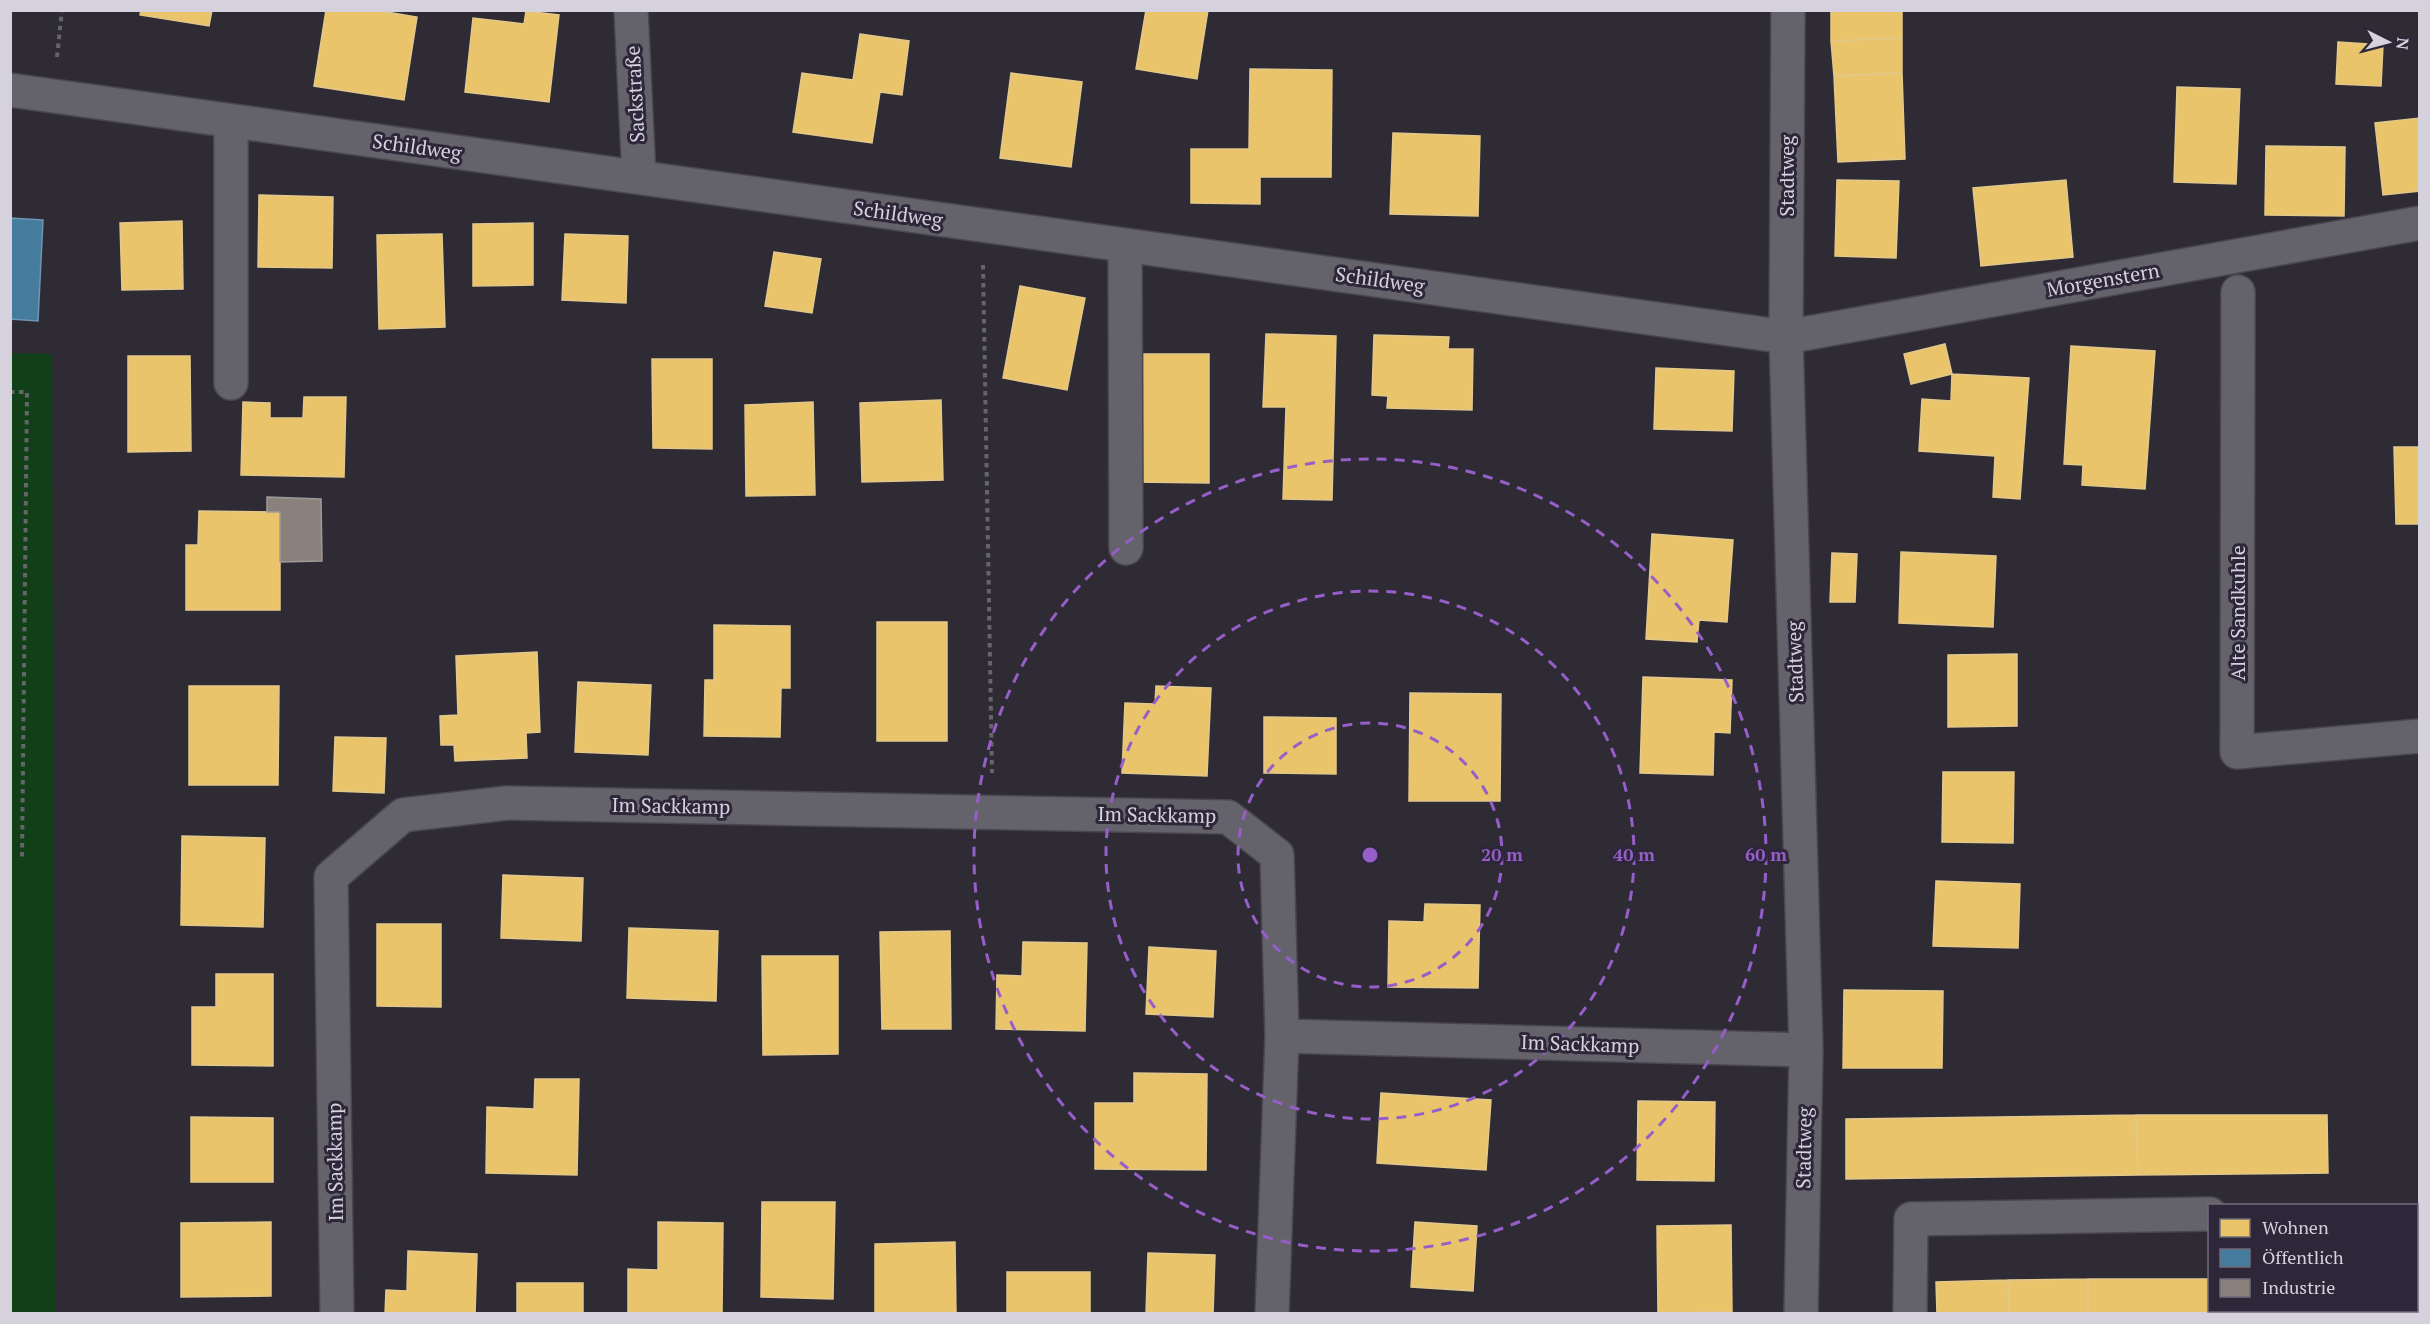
<svg xmlns="http://www.w3.org/2000/svg" width="2430" height="1324" font-family="'PT Serif',serif">
<style>
.green{fill:#113f17}
.homes{fill:#e9c46a;stroke:#e3c88c;stroke-width:1.5}
.public{fill:#457b9d;stroke:#7095b0;stroke-width:1.5}
.industry{fill:#8a817c;stroke:#a09999;stroke-width:1.5}
.lines{fill:none;stroke-linecap:round;stroke-linejoin:round}
.minor-casing{stroke:#49464f;stroke-width:36}
.path{stroke:#66646b;stroke-width:4;stroke-dasharray:4.5 4.5;stroke-linecap:butt}
.minor{stroke:#64626a;stroke-width:33}
.ring{fill:none;stroke:#965ec8;stroke-width:3;stroke-dasharray:10 8}
.labels{text-anchor:middle;stroke-width:6;stroke-linejoin:round;paint-order:stroke}
.street-label{font-size:20px;fill:#d5d1dd;stroke:#2d2739}
.centre{fill:#965ec8;stroke:#2d2739;stroke-width:3}
.ring-label{font-size:18px;text-anchor:middle;font-weight:bold;fill:#965ec8;stroke:#2d2739;stroke-width:6;stroke-linejoin:round;paint-order:stroke}
</style>
<rect width="100%" height="100%" fill="#2e2b35"/>
<path class="green" d="M11 353 52 354 55 1312H10Z"/>
<path class="homes" d="M141 10H212L209 26 140 15Z
M326 10H375L417 17 404 100 314 86Z
M1146 10H1208L1197 79 1136 69Z
M1831 10H1902V38L1831 41Z
M526 11 559 15 549 102 465 92 473 18 524 24Z
M860 34 909 41 902 95 880 92 872 143 793 132 802 73 853 80Z
M1902 38V73L1834 76 1831 41Z
M2338 42 2383 45 2381 86 2336 84Z
M1250 69 1332 70 1331 177H1260V204L1191 203V149H1249Z
M1011 73 1082 82 1071 167 1000 158Z
M1902 73 1905 159 1838 162 1834 76Z
M2177 87 2240 89 2236 184 2174 182Z
M2420 118V191L2383 195 2375 123Z
M1393 133 1480 136 1478 216 1390 214Z
M2266 146 2345 147 2344 216 2265 215Z
M1837 180 1899 181 1896 258 1835 256Z
M2066 180 2073 257 1981 266 1973 188Z
M259 195 333 197 332 268 258 267Z
M182 221 183 289 122 290 120 223Z
M533 223V285L473 286V224Z
M442 234 445 327 379 329 377 235Z
M565 234 628 236 626 303 562 300Z
M774 252 821 259 812 313 765 306Z
M1020 286 1085 298 1067 390 1003 378Z
M1266 334 1336 336 1332 500 1283 499 1286 407H1263Z
M1374 335 1449 337 1448 349H1473L1472 410 1387 408 1388 396 1372 395Z
M1945 344 1952 374 1911 384 1904 354Z
M2071 346 2155 351 2145 489 2082 485 2083 465 2064 464Z
M1137 354H1209V483L1136 482Z
M128 356H190L191 451 128 452Z
M652 359H712V449L653 448Z
M1656 368 1734 371 1732 431 1654 429Z
M1952 374 2029 378 2020 499 1993 497 1995 456 1919 451 1922 399 1951 401Z
M304 397H346L344 477 241 475 243 402 270 403V418H303Z
M941 400 943 480 862 482 860 403Z
M813 402 815 495 746 496 745 405Z
M2394 447H2420V524H2396Z
M199 511 280 512V610H186V545H198Z
M1652 534 1733 540 1727 622 1699 620 1697 642 1646 639Z
M1901 552 1996 556 1993 627 1899 623Z
M1832 553 1857 554 1855 602H1830Z
M877 622H947V741H877Z
M714 625 790 626V688H781L780 737 704 736 705 680H714Z
M537 652 540 732 526 733 527 758 455 761 454 745H441L440 716 458 715 456 656Z
M2017 654V726L1948 727V655Z
M1643 677 1732 680 1730 733 1714 732 1713 775 1640 773Z
M578 682 651 685 648 755 575 752Z
M189 686H279L278 785H189Z
M1156 686 1211 688 1207 776 1122 773 1125 703 1155 704Z
M1410 693 1501 694 1500 801H1409Z
M1264 717 1336 718V774L1264 773Z
M335 737 386 738 384 793 333 791Z
M1943 772H2014L2013 843 1942 842Z
M182 836 265 838 263 927 181 925Z
M503 875 583 878 581 941 501 938Z
M1936 881 2020 884 2018 948 1933 946Z
M1425 904 1480 905 1478 988 1388 987 1389 921 1424 922Z
M377 924H441V1007L377 1006Z
M629 928 718 931 716 1001 627 998Z
M950 931 951 1029H882L880 932Z
M1023 942 1087 943 1085 1031 996 1029 997 975 1022 976Z
M1149 947 1216 951 1213 1017 1146 1014Z
M762 956H838V1054L763 1055Z
M216 974H273V1066L192 1065V1007H216Z
M1844 990 1943 991 1942 1068H1843Z
M1134 1073 1207 1074 1206 1170 1095 1169V1103H1134Z
M535 1079H579L577 1175 486 1173 487 1107 534 1109Z
M1381 1093 1491 1100 1486 1170 1377 1163Z
M1638 1101 1715 1102 1714 1181 1637 1180Z
M2136 1115H2327L2328 1173 2138 1175Z
M2136 1115 2138 1175 1846 1179V1119Z
M191 1117 273 1118V1182H191Z
M762 1202H835L833 1299 761 1297Z
M271 1222V1296L181 1297V1223Z
M658 1222 723 1223 722 1314H628V1269L658 1270Z
M1415 1222 1477 1226 1473 1291 1411 1287Z
M1731 1225 1732 1312 1658 1313 1657 1226Z
M955 1242 956 1314H875V1244Z
M408 1251 477 1254 475 1314H385L386 1290 407 1291Z
M1148 1253 1215 1255 1213 1314H1146Z
M1007 1272H1090V1314H1007Z
M2088 1279H2210V1310H2230V1314H2088Z
M2088 1279V1314H2009L2008 1280Z
M2008 1280 2009 1314H1937L1936 1282Z
M517 1283H583V1314H517Z"/>
<path class="public" d="M10 218 43 220 38 321 10 319Z"/>
<path class="industry" d="M267 497 321 499 322 561 280 562V512H267Z"/>
<g class="lines">
<defs>
<path id="minor" d="M631 10 639 177
M1788 10 1786 337 1806 1050 1801 1314
M10 90 1786 337 2420 223
M1125 245 1126 548
M2238 292 2237 752 2420 736
M231 383V121
M2311 1310V1314
M337 1314 331 877 403 815 507 803 1228 817 1277 855 1282 1036 1806 1050
M1272 1314 1282 1036
M1910 1314 1911 1219 2210 1214"/>
</defs>
<use href="#minor" class="minor-casing"/>
<path class="path" d="M57 57 62 10
M983 265 992 773
M10 392H27L22 858"/>
<use href="#minor" class="minor"/>
</g>
<g class="ring">
<circle cx="1370" cy="855" r="132"/>
<circle cx="1370" cy="855" r="264"/>
<circle cx="1370" cy="855" r="396"/>
</g>
<g class="labels">
<g class="street-label">
<text transform="translate(635 94) rotate(-93)" y="7">Sackstraße</text>
<text transform="translate(417 147) rotate(8)" y="7">Schildweg</text>
<text transform="translate(1787 176) rotate(-90)" y="7">Stadtweg</text>
<text transform="translate(898 214) rotate(8)" y="7">Schildweg</text>
<text transform="translate(1380 280) rotate(8)" y="7">Schildweg</text>
<text transform="translate(2103 280) rotate(-10)" y="7">Morgenstern</text>
<text transform="translate(2238 613) rotate(-90)" y="7">Alte Sandkuhle</text>
<text transform="translate(1795 662) rotate(-92)" y="7">Stadtweg</text>
<text transform="translate(671 806) rotate(1)" y="7">Im Sackkamp</text>
<text transform="translate(1157 815) rotate(1)" y="7">Im Sackkamp</text>
<text transform="translate(1580 1044) rotate(2)" y="7">Im Sackkamp</text>
<text transform="translate(1804 1148) rotate(-89)" y="7">Stadtweg</text>
<text transform="translate(335 1162) rotate(-91)" y="7">Im Sackkamp</text>
</g>
</g>
<circle cx="1370" cy="855" r="9" class="centre"/>
<g class="ring-label">
<text x="1502" y="861">20 m</text>
<text x="1634" y="861">40 m</text>
<text x="1766" y="861">60 m</text>
</g>
<rect width="2430" height="1324" fill="none" stroke="#d5d1dd" stroke-width="24"/>
<rect x="2208" y="1204" width="210" height="108" fill="#2d2739" stroke="#706b7b" stroke-width="1.5"/>
<rect x="2220" y="1219" width="30" height="18" fill="#e9c46a" stroke="#706b7b" stroke-width="1.5"/>
<text x="2262" y="1234" font-size="18" fill="#d5d1dd">Wohnen</text>
<rect x="2220" y="1249" width="30" height="18" fill="#457b9d" stroke="#706b7b" stroke-width="1.5"/>
<text x="2262" y="1264" font-size="18" fill="#d5d1dd">Öffentlich</text>
<rect x="2220" y="1279" width="30" height="18" fill="#8a817c" stroke="#706b7b" stroke-width="1.5"/>
<text x="2262" y="1294" font-size="18" fill="#d5d1dd">Industrie</text>
<g transform="translate(2388 42) rotate(96)" stroke="#2d2739" stroke-width="4.5" paint-order="stroke">
<path d="M0-4.5L10 22L0 15L-10 22Z" fill="#d5d1dd"/>
<text y="-9" font-size="16" font-weight="bold" text-anchor="middle" fill="#d5d1dd">N</text>
</g>
</svg>
